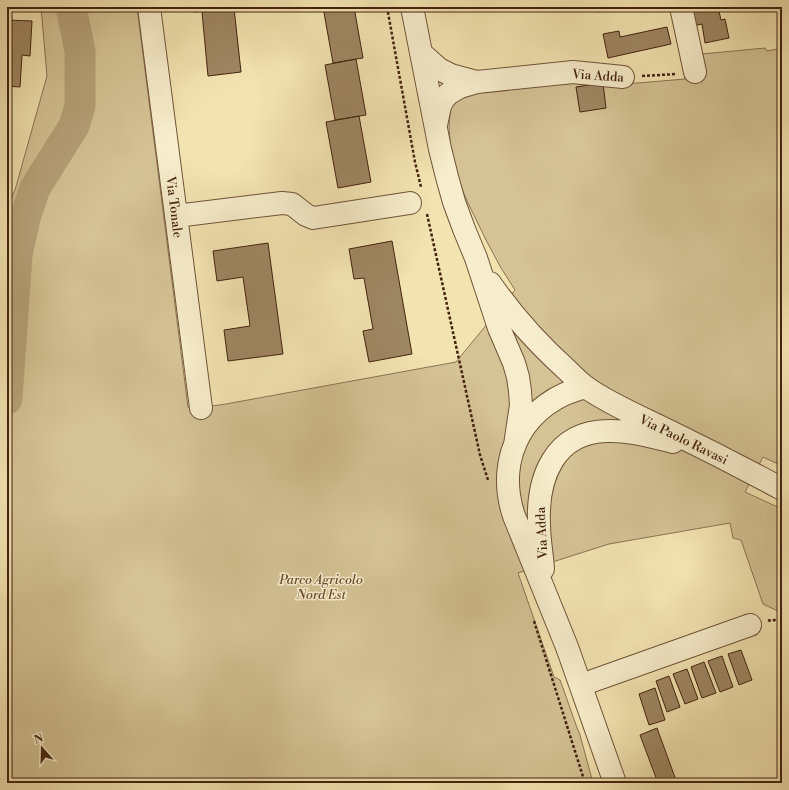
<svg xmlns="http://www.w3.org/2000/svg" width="789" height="790" font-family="'Libre Bodoni',serif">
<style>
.green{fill:#d4c395;stroke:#8c7352}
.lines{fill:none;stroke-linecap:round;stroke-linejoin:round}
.river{stroke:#b6a27a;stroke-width:31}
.building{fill:#9e8763;stroke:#43230e}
.minor-casing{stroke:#6f5337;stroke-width:24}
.path{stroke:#43230e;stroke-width:2.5;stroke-dasharray:3 2;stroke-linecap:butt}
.minor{stroke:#f7edcc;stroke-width:22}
.labels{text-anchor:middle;stroke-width:3;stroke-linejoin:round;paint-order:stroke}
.street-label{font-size:13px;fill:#43230e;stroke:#f7edcc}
.park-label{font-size:13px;font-style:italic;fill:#674b30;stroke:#f7edcc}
</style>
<rect width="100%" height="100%" fill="#f2e4b1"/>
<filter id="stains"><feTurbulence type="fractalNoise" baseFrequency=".005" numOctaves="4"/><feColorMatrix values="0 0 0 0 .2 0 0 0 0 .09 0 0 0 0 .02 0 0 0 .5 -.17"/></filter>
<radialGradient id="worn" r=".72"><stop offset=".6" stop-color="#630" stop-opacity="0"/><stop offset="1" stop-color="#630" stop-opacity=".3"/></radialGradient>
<path class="green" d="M41 7H137L188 407 191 409 226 404 456 362 515 290 501 268 486 240 467 201 459 181 451 155 449 127 451 99 522 79 626 84 685 79 681 56 765 48 767 51 782 48V466L763 457 745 492 782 509V613L763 604 741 540 733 538 730 523 609 544 518 573 554 677 560 680 563 688 576 725 580 735 593 783H7V208L15 190 47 76Z"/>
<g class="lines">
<path class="river" d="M7 399 17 255 25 218 35 188 74 126 80 106V51L71 7"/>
</g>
<path class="building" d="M194 7H229V9L195 12Z
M323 7H354L363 58 333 63Z
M597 7H614V8L598 12Z
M689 7H718L721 20 725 19 729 38 705 43 702 24 693 26Z
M234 8 241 72 208 76 202 12Z
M7 20 32 21 30 56 22 55 20 87 7 86Z
M667 27 671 44 608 58 603 34 619 31 620 37Z
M356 59 366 115 335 120 325 65Z
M603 83 606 108 580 112 576 87Z
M359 116 371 182 338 188 326 122Z
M392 241 412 354 369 362 363 331 373 329 364 278 354 279 349 249Z
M268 243 283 354 228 361 224 330 250 326 243 277 217 281 213 251Z
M741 650 752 680 739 685 728 654Z
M722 656 733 687 720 692 708 661Z
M704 662 716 693 702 698 691 667Z
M687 669 698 699 685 704 673 674Z
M669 676 680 707 667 712 656 681Z
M655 688 665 720 649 725 639 694Z
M657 728 677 783H658L640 735Z"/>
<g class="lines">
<defs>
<path id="minor" d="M149 7 201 408
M412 7 440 149 447 177 454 202 464 229 476 258 499 328 514 363 518 377 520 391 521 405 515 445
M681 7 695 72
M421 53 439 69 451 75 477 82
M436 125 440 106 443 100 448 94 460 87 477 82 573 72 623 77
M176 216 282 203 292 204 306 215 313 218 410 203
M490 283C512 315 538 344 567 370 573 376 580 383 587 388 613 406 643 418 671 432 708 450 745 469 782 489
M586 387C525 401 494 457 514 516L567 647 615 783
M543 569C542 554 539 539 539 524 537 478 554 432 607 431 629 430 652 437 673 442
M581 685 750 625"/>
</defs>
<use href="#minor" class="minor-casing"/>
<path class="path" d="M387 7 415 162 421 187
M642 76 677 74
M427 214 480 455 488 480
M768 620 771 621 782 618
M534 621 585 783"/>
<use href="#minor" class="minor"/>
</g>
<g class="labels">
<g class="street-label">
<text transform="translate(598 75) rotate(4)" y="5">Via Adda</text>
<text transform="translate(175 207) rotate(83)" y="5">Via Tonale</text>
<text transform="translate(684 439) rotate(26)" y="5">Via Paolo Ravasi</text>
<text transform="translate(541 533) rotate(-93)" y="5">Via Adda</text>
</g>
<g class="park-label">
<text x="321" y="584">Parco Agricolo<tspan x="321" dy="15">Nord Est</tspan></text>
</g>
</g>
<rect width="789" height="790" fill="none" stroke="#f2e4b1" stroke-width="24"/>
<rect x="8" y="8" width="773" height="774" fill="none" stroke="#43230e" stroke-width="2"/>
<rect x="12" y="12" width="765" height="766" fill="none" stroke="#43230e"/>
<g transform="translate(42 748) rotate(340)" stroke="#f7edcc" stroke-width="3" paint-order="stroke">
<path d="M0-3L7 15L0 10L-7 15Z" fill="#43230e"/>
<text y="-6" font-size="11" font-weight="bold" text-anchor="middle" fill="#43230e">N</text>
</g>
<rect width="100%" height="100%" filter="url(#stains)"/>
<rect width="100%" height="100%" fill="url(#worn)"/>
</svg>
